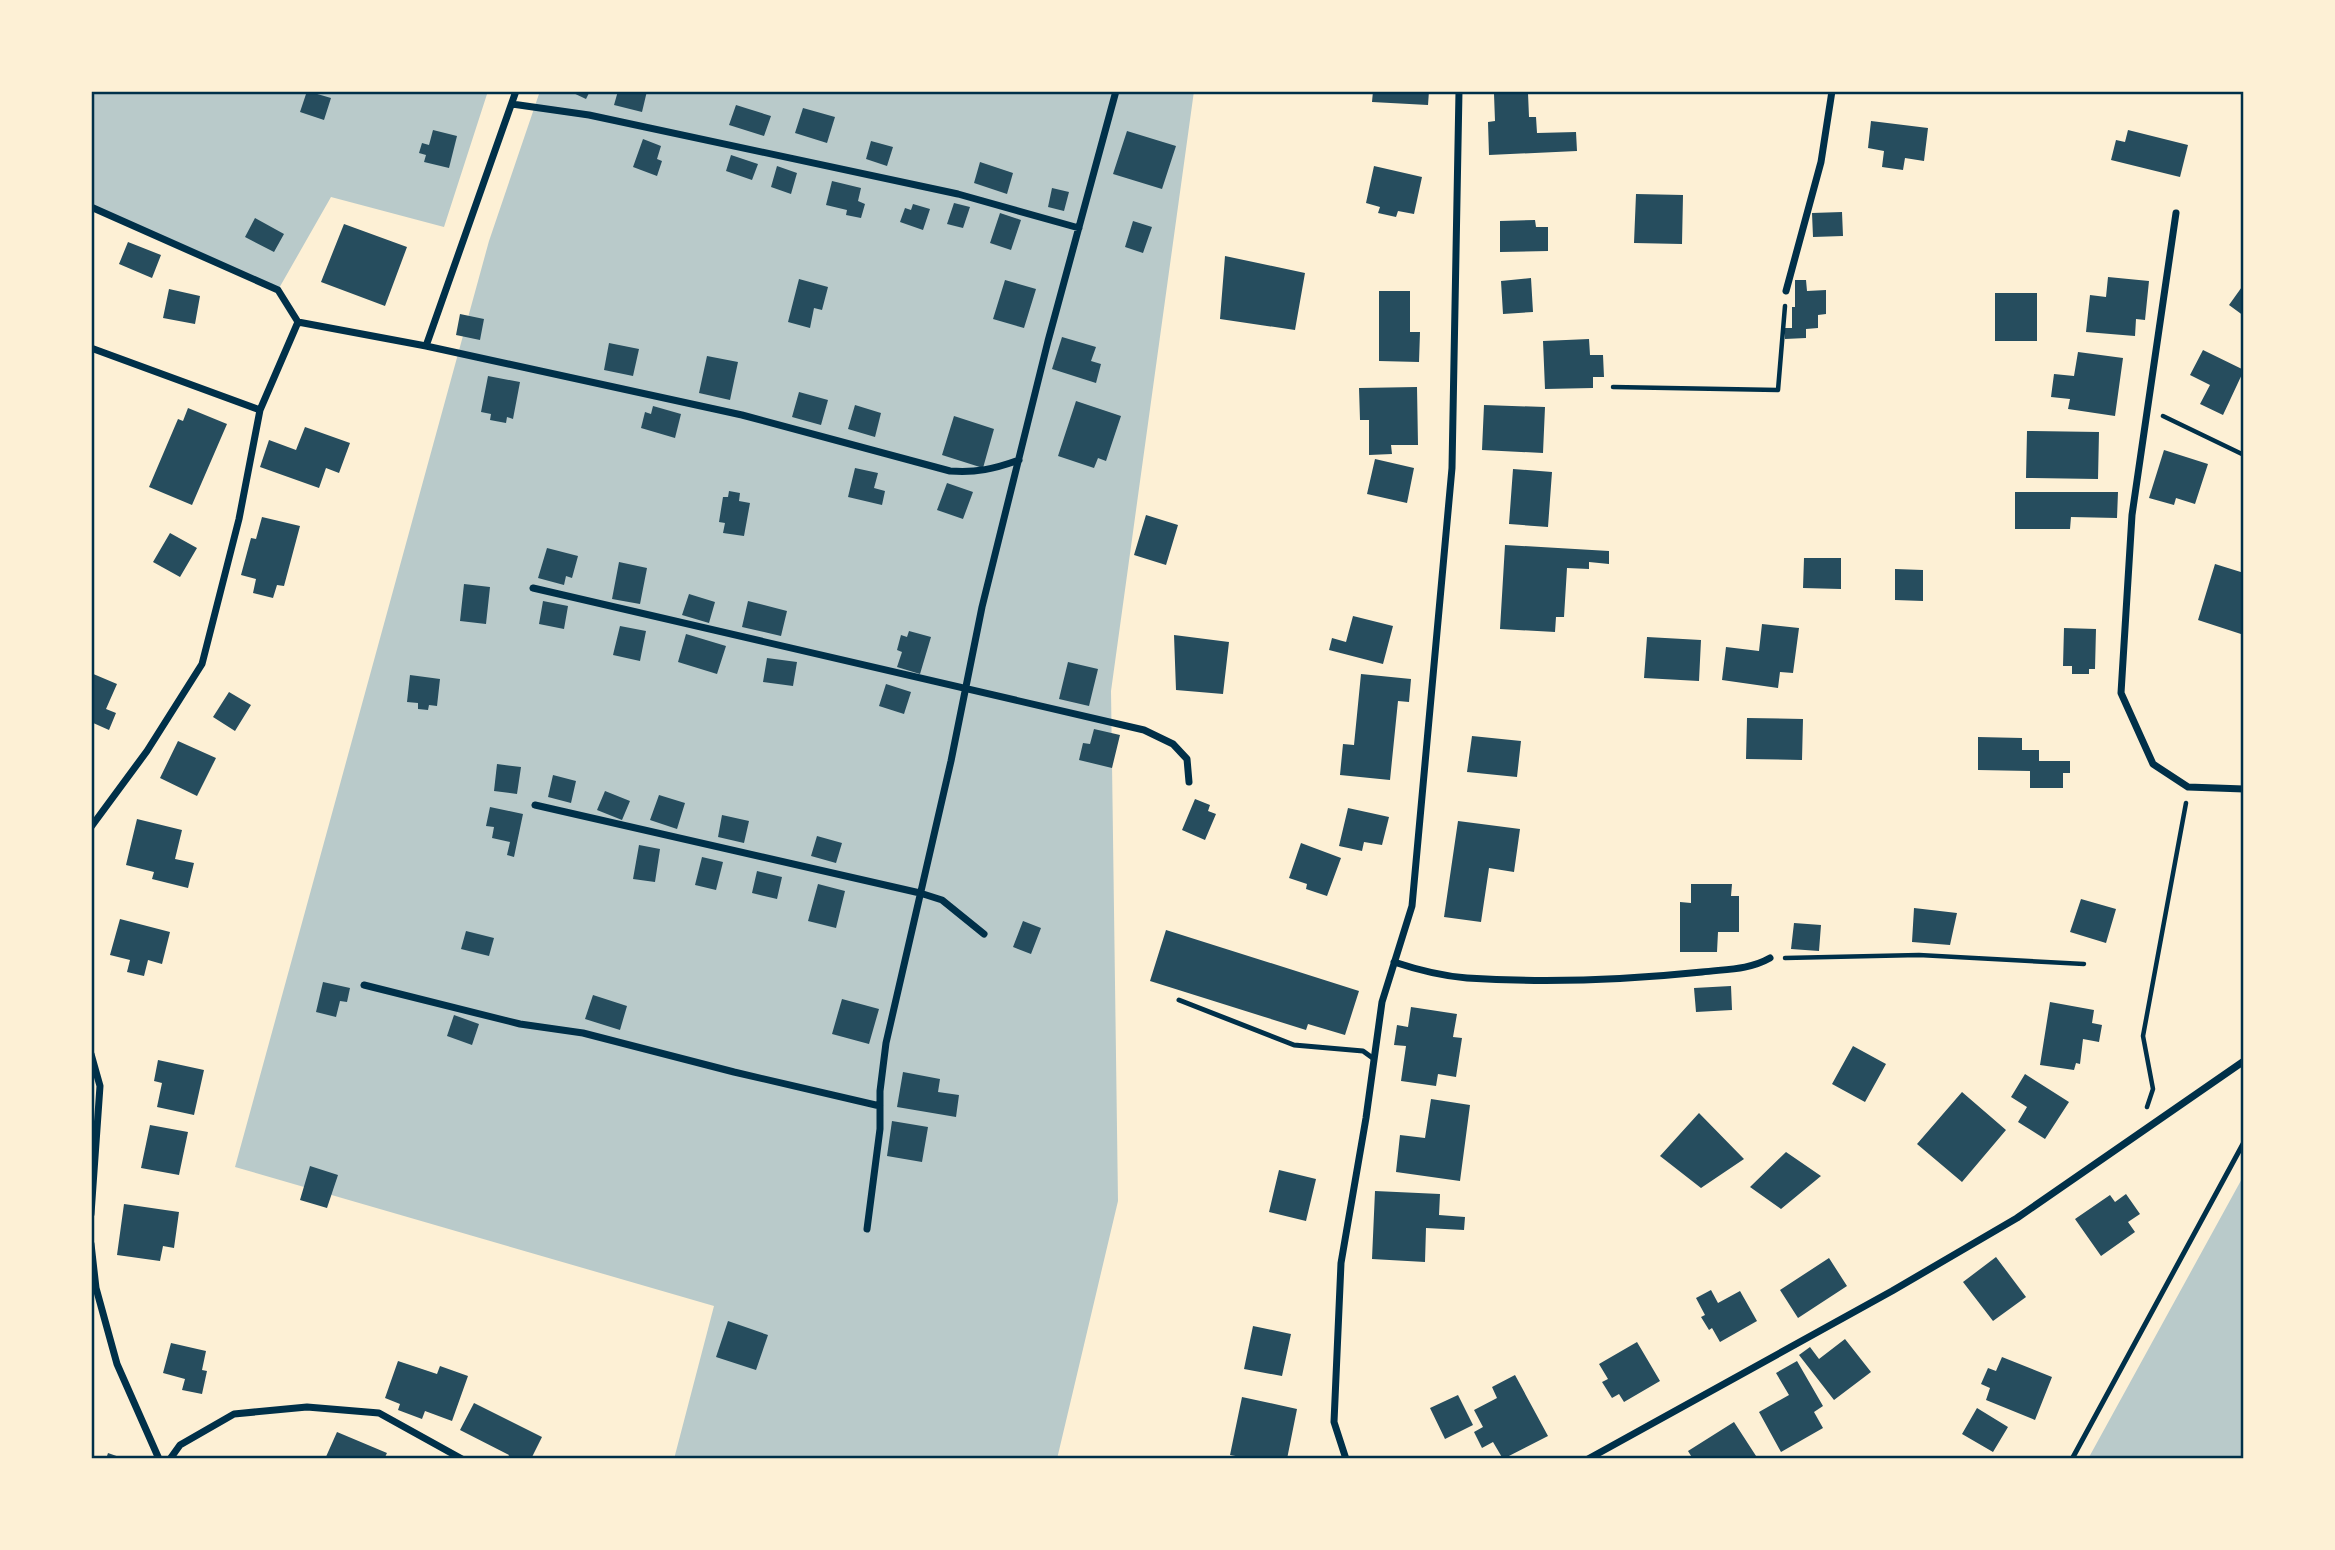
<svg xmlns="http://www.w3.org/2000/svg" width="2335" height="1550" font-family="'Noto Serif',serif">
<style>
.green{fill:#b9caca}
.building{fill:#264d5e}
.lines{fill:none;stroke-linecap:round;stroke-linejoin:round}
.path{stroke:#003049;stroke-width:4.5}
.service{stroke:#003049;stroke-width:5}
.minor{stroke:#003049;stroke-width:7}
.neatline{fill:none;stroke:#003049;stroke-width:2.5}
</style>
<rect width="100%" height="100%" fill="#fdf0d5"/>
<path class="green" d="M91 91H488L444 227 331 197 278 290 91 207Z
M540 91H1194L1111 691 1118 1201 1057 1459H674L714 1306 235 1167 489 241Z
M2244 1175V1459H2088Z"/>
<path class="building" d="M307 91 331 98 324 120 300 112Z
M569 91H590L586 99Z
M618 91H647L642 112 614 105Z
M1373 91H1429L1428 105 1372 102Z
M1528 93 1529 117H1536L1537 133 1576 132 1577 151 1489 155 1488 122 1495 121 1494 94Z
M736 105 771 116 764 136 729 125Z
M803 108 835 117 827 143 795 133Z
M1871 121 1928 128 1924 161 1905 158 1903 170 1882 167 1884 151 1868 148Z
M433 130 457 136 449 168 424 162 426 155 419 153 422 143 429 145Z
M2128 130 2188 145 2180 177 2111 160 2116 140 2125 142Z
M1127 131 1176 146 1162 189 1113 174Z
M643 139 661 146 657 159 662 161 657 176 633 167Z
M871 141 893 147 887 166 866 159Z
M731 155 758 164 752 180 726 171Z
M980 162 1013 173 1007 194 974 183Z
M777 166 797 173 791 194 771 187Z
M1374 166 1422 177 1414 214 1398 211 1396 217 1378 213 1380 207 1366 203Z
M832 181 861 188 858 201 865 204 861 218 846 215 847 210 826 205Z
M1052 188 1069 192 1064 211 1048 207Z
M1636 194 1683 195 1682 244 1634 243Z
M954 203 970 207 963 228 947 224Z
M913 204 930 209 923 230 900 222 905 208 911 210Z
M1842 212 1843 236 1813 237 1812 213Z
M1000 213 1021 220 1011 250 990 243Z
M255 218 284 234 274 252 245 237Z
M1535 220 1536 227H1548V251L1500 252V221Z
M1133 221 1152 227 1143 253 1125 247Z
M344 224 407 247 385 306 321 282Z
M128 242 161 255 152 278 119 264Z
M1225 256 1305 273 1295 330 1220 319Z
M2108 277 2149 281 2145 320 2136 319 2135 336 2086 332 2090 295 2106 297Z
M1531 278 1533 312 1503 314 1501 281Z
M799 279 828 287 822 310 814 308 810 328 788 322Z
M1005 280 1036 289 1024 328 993 319Z
M1795 280H1806L1807 291 1826 290V314L1818 315V328L1806 329V338L1785 339V328H1792V307H1795Z
M2244 284V316L2229 305Z
M169 289 200 296 195 324 163 318Z
M1379 291H1410V332H1420L1419 362 1379 361Z
M1995 293H2037V341H1995Z
M460 314 484 319 480 340 456 335Z
M1062 337 1096 347 1091 361 1101 364 1096 383 1052 369Z
M1589 339 1590 355H1603L1604 377H1593V388L1545 389 1543 341Z
M609 343 639 349 633 376 604 370Z
M2203 350 2244 370 2223 415 2200 404 2210 385 2190 375Z
M2078 352 2123 358 2115 416 2068 409 2070 399 2051 397 2054 374 2074 376Z
M707 356 738 362 730 400 699 393Z
M488 376 520 382 513 419 507 417 506 423 490 420 491 414 481 412Z
M1417 387 1418 445H1391L1392 454 1369 455V420H1360L1359 388Z
M799 392 828 400 821 425 792 417Z
M1076 401 1121 416 1106 461 1098 458 1094 468 1058 456Z
M855 405 881 413 875 437 848 429Z
M1484 405 1545 407 1543 453 1482 450Z
M653 406 681 414 675 438 641 428 645 412 651 414Z
M188 408 227 424 192 505 149 487 178 419 183 421Z
M954 416 994 429 983 468 942 455Z
M305 427 350 443 339 473 326 468 319 488 260 467 269 440 296 450Z
M2027 431 2099 432 2098 479 2026 478Z
M2164 450 2208 464 2195 504 2176 498 2174 505 2149 498Z
M1375 459 1414 468 1407 503 1367 494Z
M855 468 878 473 874 488 885 491 882 505 848 497Z
M1513 469 1552 472 1548 527 1509 524Z
M947 483 973 492 963 519 937 510Z
M729 491 740 493 739 501 750 503 744 536 723 533 725 523 719 522 723 497H728Z
M2015 492H2118L2117 518 2071 517 2070 529H2015Z
M1146 515 1178 525 1166 565 1134 555Z
M262 517 300 526 284 586 277 585 273 598 253 593 256 579 241 575 251 538 256 539Z
M170 533 197 548 180 577 153 562Z
M1505 545 1609 551V564L1589 562V569L1567 568 1564 617H1556L1555 632 1500 629Z
M547 548 578 556 572 578 566 576 564 585 538 578Z
M1804 558H1841V589L1803 588Z
M619 562 647 568 640 604 612 599Z
M2215 564 2244 573V635L2198 620Z
M1895 569 1923 570V601L1895 600Z
M464 584 490 587 486 624 460 621Z
M689 594 715 602 709 623 682 615Z
M543 601 568 606 564 629 539 624Z
M748 601 787 611 781 636 742 627Z
M1353 616 1393 626 1383 664 1329 650 1332 638 1346 642Z
M1762 624 1799 628 1793 673 1780 672 1778 688 1722 680 1726 647 1759 651Z
M620 626 646 631 640 661 613 655Z
M2064 628 2096 629 2095 669H2089V674H2072V666H2063Z
M909 631 931 637 920 674 897 667 902 652 897 650 901 635 907 637Z
M686 634 726 646 717 674 678 662Z
M1174 635 1229 642 1223 694 1176 690Z
M1647 637 1701 640 1699 681 1644 678Z
M767 658 797 662 793 686 763 682Z
M1068 662 1098 669 1089 706 1059 699Z
M91 673 117 684 106 709 116 713 109 730 91 722Z
M1361 674 1411 679 1409 702 1398 701 1390 780 1340 775 1343 744 1354 745Z
M410 675 440 679 437 706 429 705 428 710 418 709V703L407 702Z
M886 684 911 692 904 714 879 706Z
M229 692 251 705 235 731 213 717Z
M1747 718 1803 719 1802 760 1746 759Z
M1094 729 1120 735 1112 768 1079 760 1083 743 1090 744Z
M1472 736 1521 741 1517 777 1467 772Z
M1978 737 2022 738V750H2039V761H2070V773H2063V788H2030V771L1978 770Z
M178 741 216 758 197 796 160 778Z
M497 764 521 767 517 794 494 791Z
M553 775 576 781 571 803 548 797Z
M605 791 630 801 622 820 597 810Z
M659 795 685 803 677 829 650 820Z
M1195 799 1210 805 1208 811 1216 814 1205 840 1182 830Z
M490 807 523 814 514 857 507 855 510 842 492 838 494 827 486 826Z
M1348 808 1389 817 1382 845 1364 842 1362 851 1339 846Z
M722 815 749 821 744 843 718 837Z
M137 819 182 830 175 859 194 863 188 888 152 879 154 872 126 865Z
M1458 821 1520 829 1514 872 1489 868 1481 922 1444 917Z
M817 836 842 843 836 863 811 856Z
M1301 843 1341 858 1327 896 1306 889 1307 884 1289 878Z
M639 845 660 849 655 882 633 879Z
M702 857 723 862 716 890 695 885Z
M757 871 782 877 777 899 752 893Z
M818 884 845 891 836 928 808 921Z
M1691 884H1732L1731 896H1739V932H1718L1717 952H1680V902L1691 903Z
M2081 899 2116 909 2106 943 2070 932Z
M1914 908 1957 913 1950 945 1912 942Z
M120 919 170 932 162 964 148 960 144 976 127 972 130 960 110 955Z
M1023 921 1041 928 1031 954 1013 947Z
M1794 923 1821 925 1819 951 1791 949Z
M1166 930 1359 991 1345 1035 1308 1024 1306 1030 1150 981Z
M466 931 494 938 489 956 461 949Z
M323 982 350 988 347 1002 340 1001 336 1017 316 1012Z
M1731 986 1732 1010 1696 1012 1694 988Z
M593 995 627 1006 620 1030 585 1019Z
M842 999 879 1009 869 1044 832 1034Z
M2050 1002 2094 1010 2092 1023 2102 1025 2099 1042 2083 1039 2080 1064 2076 1063 2074 1070 2040 1065Z
M1411 1007 1457 1014 1453 1037 1462 1038 1456 1077 1438 1074 1436 1086 1401 1081 1406 1046 1394 1045 1397 1025 1408 1027Z
M454 1015 479 1024 472 1045 447 1036Z
M1853 1046 1886 1064 1865 1102 1832 1084Z
M158 1060 204 1070 194 1115 157 1107 162 1083 154 1081Z
M903 1072 940 1079 938 1092 959 1095 956 1117 897 1107Z
M2025 1074 2069 1102 2045 1139 2018 1122 2027 1107 2011 1097Z
M1962 1092 2006 1130 1962 1182 1917 1144Z
M1431 1099 1470 1105 1460 1181 1396 1172 1400 1135 1425 1138Z
M1699 1113 1744 1159 1701 1188 1660 1156Z
M892 1121 928 1127 922 1162 887 1156Z
M150 1125 188 1132 179 1175 141 1168Z
M1786 1152 1821 1176 1781 1209 1750 1187Z
M310 1166 338 1175 327 1208 300 1200Z
M1279 1170 1316 1179 1306 1221 1269 1212Z
M1375 1191 1440 1194 1439 1215 1465 1217 1464 1230 1426 1228 1425 1262 1372 1259Z
M2126 1194 2140 1214 2128 1222 2135 1232 2101 1256 2075 1219 2110 1195 2115 1202Z
M124 1204 179 1212 174 1248 163 1246 160 1261 117 1255Z
M1996 1257 2026 1297 1993 1321 1963 1282Z
M1829 1258 1847 1286 1798 1318 1780 1290Z
M1711 1290 1718 1303 1740 1291 1757 1321 1720 1342 1712 1328 1709 1330 1701 1317 1705 1315 1696 1298Z
M728 1321 768 1335 756 1370 716 1357Z
M1253 1326 1291 1334 1282 1376 1244 1369Z
M1845 1339 1871 1372 1834 1400 1799 1355 1810 1347 1819 1359Z
M1637 1342 1660 1381 1624 1402 1619 1394 1612 1398 1602 1382 1608 1379 1599 1364Z
M171 1343 206 1351 202 1370 207 1371 202 1394 182 1390 185 1379 163 1373Z
M2002 1357 2052 1377 2035 1420 1986 1400 1990 1388 1981 1384 1988 1368 1996 1371Z
M398 1361 437 1374 440 1366 468 1376 452 1421 425 1411 422 1419 398 1410 400 1404 385 1398Z
M1797 1361 1823 1406 1814 1412 1823 1428 1781 1452 1759 1412 1789 1395 1776 1373Z
M1515 1375 1548 1436 1503 1459 1493 1442 1482 1448 1474 1432 1483 1427 1474 1410 1497 1398 1492 1387Z
M1458 1395 1473 1425 1445 1439 1430 1408Z
M1242 1397 1297 1409 1287 1459H1252L1230 1455Z
M474 1403 542 1437 531 1459H507L509 1455 460 1430Z
M1977 1408 2008 1427 1993 1452 1962 1434Z
M1734 1422 1758 1459H1693L1688 1451Z
M337 1432 387 1453 384 1459H325Z
M108 1453 125 1459H106Z"/>
<g class="lines">
<path class="path" d="M1613 387 1778 390 1785 306
M2163 416 2244 455
M1785 958 1919 955 2084 964
M2147 1107 2153 1089 2143 1036 2186 803"/>
<path class="service" d="M1179 1000 1294 1045 1363 1051 1374 1059
M2072 1459 2244 1142"/>
<path class="minor" d="M512 104 589 115 958 194 1079 228
M91 207 278 290 298 322
M2176 213 2132 515 2121 693 2153 764 2188 787 2244 789
M1786 291 1821 162 1832 91
M426 346 742 415 950 471C976 473 994 469 1019 460
M91 348 260 410
M533 588 1144 730 1173 744 1187 759 1189 782
M535 805 920 893 942 900 984 934
M91 827 147 751 202 664 239 519 260 410 298 322 426 346 516 91
M1394 962C1418 970 1442 976 1467 978 1545 983 1625 980 1702 972 1726 969 1749 970 1770 958
M364 985 520 1024 583 1033 734 1072 880 1106
M91 1054 100 1086 91 1214
M867 1229 880 1129V1091L886 1043 951 761 982 607 1048 341 1116 91
M91 1244 96 1288 117 1364 159 1459
M170 1459 180 1445 234 1414 307 1407 379 1413 462 1459
M1346 1459 1334 1422 1341 1263 1366 1118 1382 1002 1412 906 1452 468 1459 91
M1588 1459 1892 1291 2017 1218 2244 1061"/>
</g>
<rect width="2335" height="1550" fill="none" stroke="#fdf0d5" stroke-width="186"/>
<rect x="93" y="93" width="2149" height="1364" class="neatline"/>
</svg>
